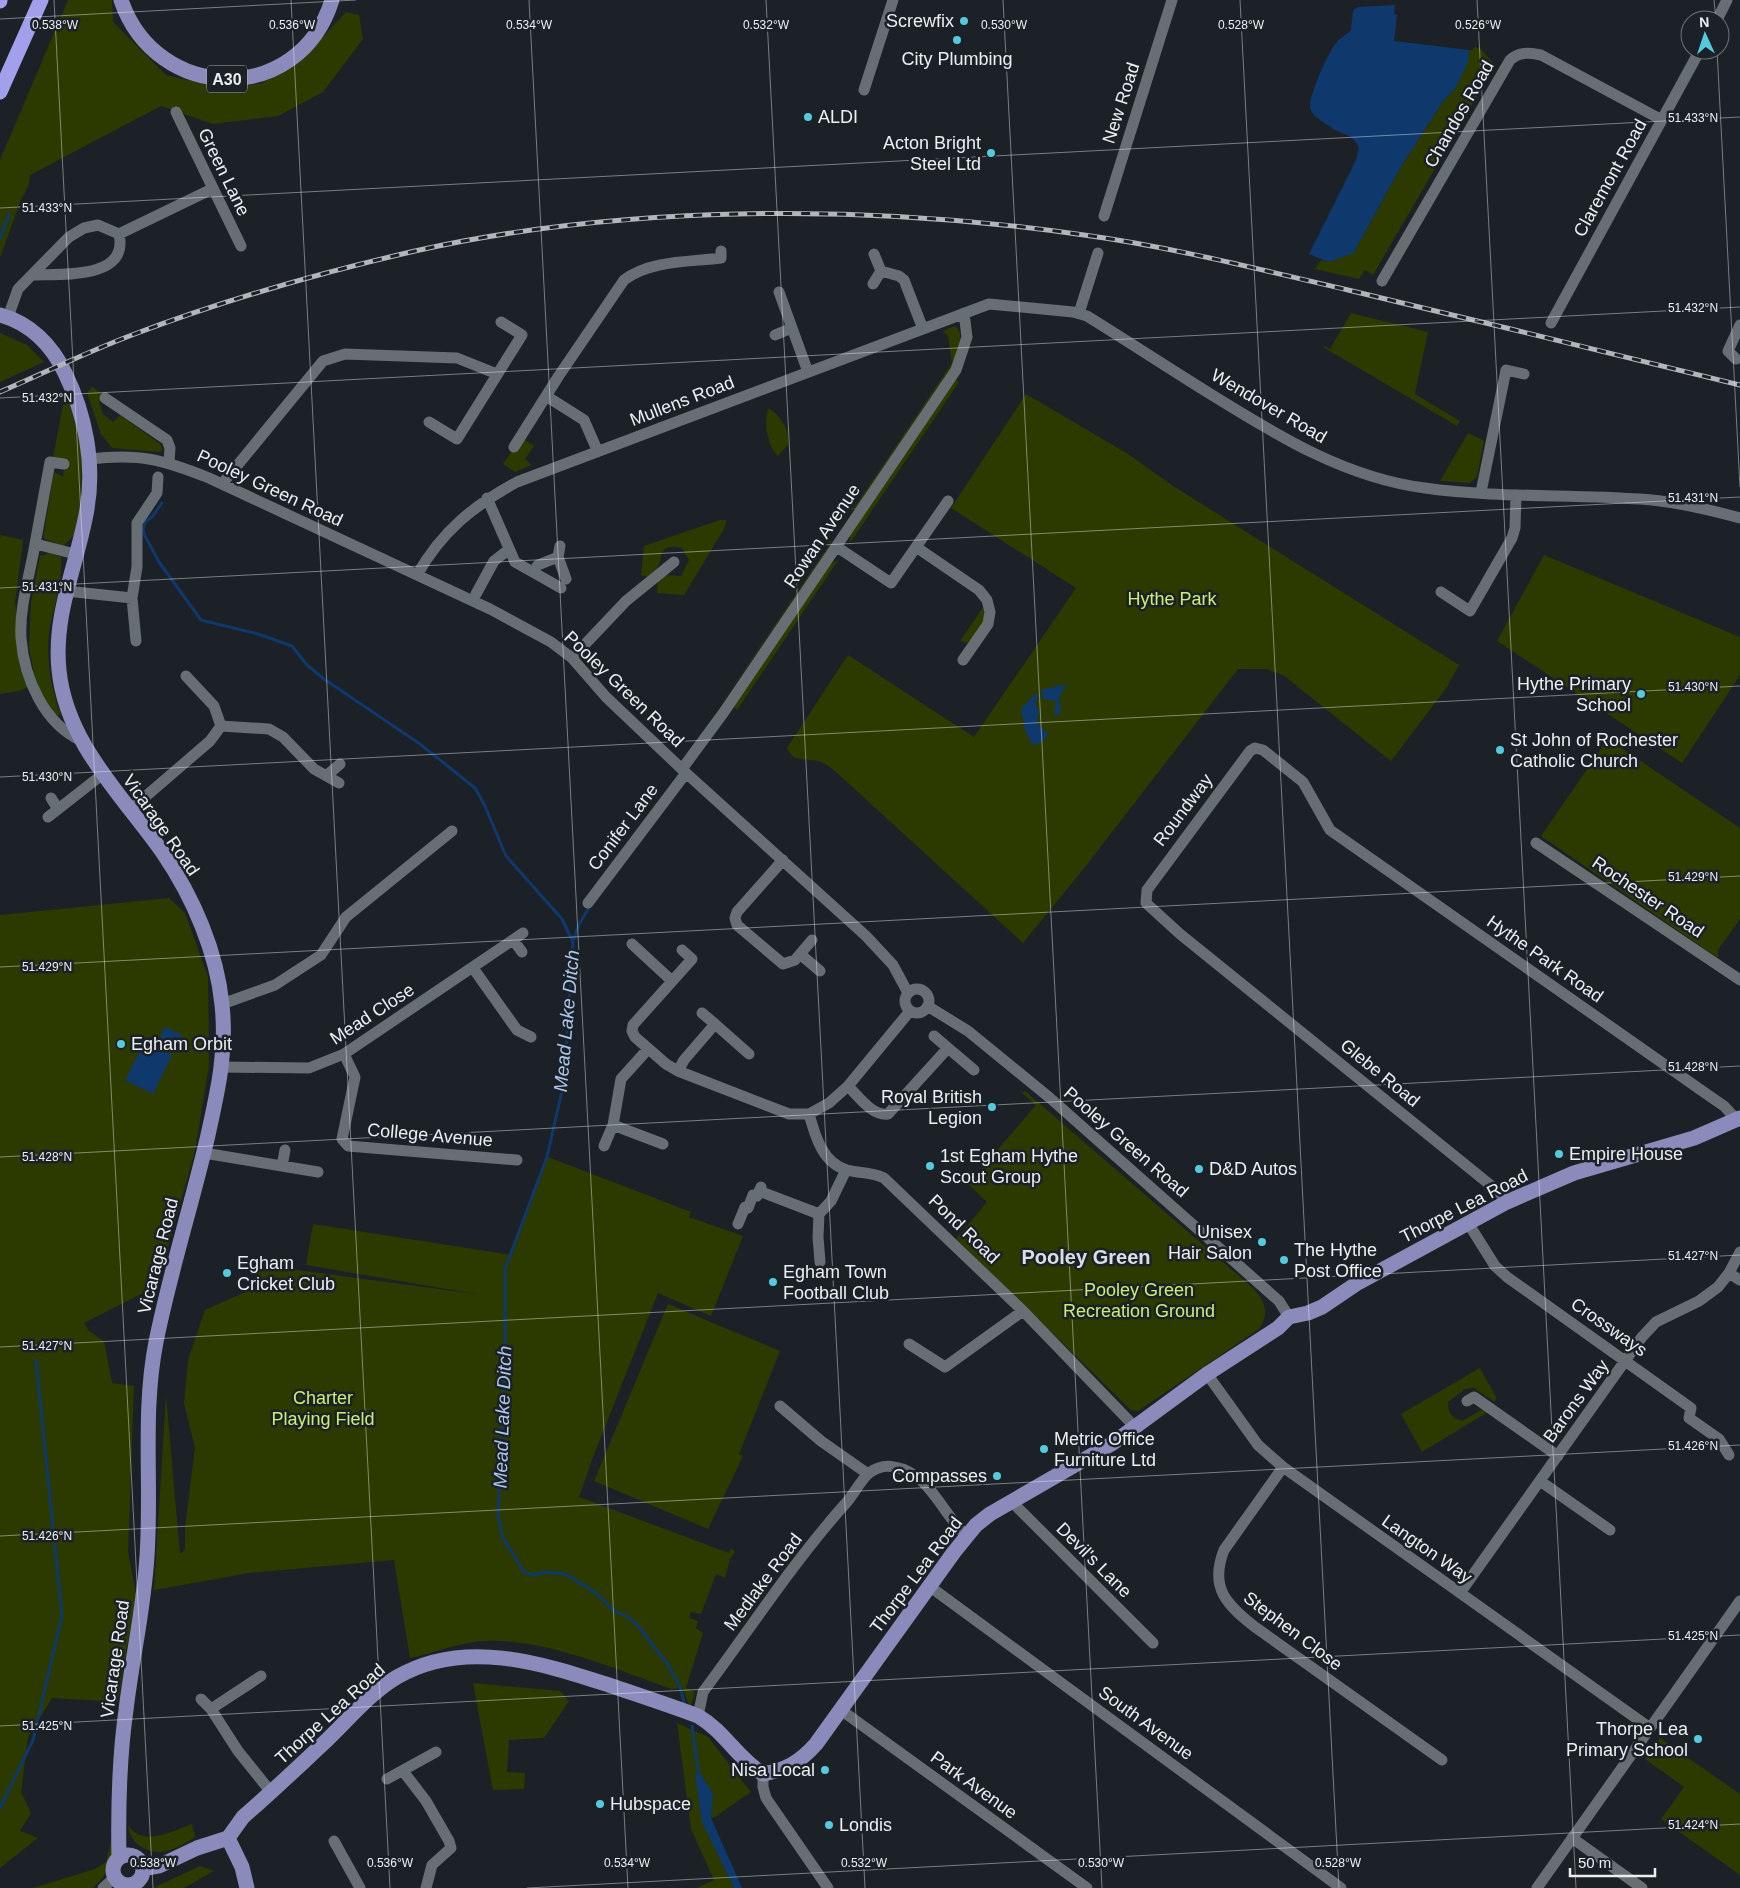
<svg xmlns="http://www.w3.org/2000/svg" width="1740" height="1888" font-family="Arial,sans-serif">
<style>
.green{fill:#2c3a00}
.water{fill:#0f396d}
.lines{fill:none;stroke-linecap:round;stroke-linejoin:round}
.stream{stroke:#0f396d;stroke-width:3}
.minor{stroke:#676e74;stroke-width:11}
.major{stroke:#8a8bbb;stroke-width:15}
.highway{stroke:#a29feb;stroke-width:15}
.rail-casing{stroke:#b2b6ba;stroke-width:5}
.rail{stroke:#1b2126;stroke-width:3;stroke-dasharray:9;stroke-linecap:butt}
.ticks{fill:none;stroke:#ebeff2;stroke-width:1;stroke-opacity:0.45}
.poi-dot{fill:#55cadf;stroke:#1b2126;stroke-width:2}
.labels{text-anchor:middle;stroke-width:5;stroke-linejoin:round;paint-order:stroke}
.shield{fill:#1b2126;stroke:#adb1b5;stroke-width:1}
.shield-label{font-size:16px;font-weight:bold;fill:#ebeff2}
.poi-label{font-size:18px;fill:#ebeff2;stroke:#1b2126;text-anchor:start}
.street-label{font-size:18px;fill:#ebeff2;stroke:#1b2126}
.park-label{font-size:18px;fill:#cbef74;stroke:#1b2126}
.water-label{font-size:19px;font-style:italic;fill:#acc8ee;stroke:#1b2126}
.quarter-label{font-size:20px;font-weight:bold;fill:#d8e0e6;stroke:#1b2126}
.ticks-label{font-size:12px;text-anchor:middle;fill:#ebeff2;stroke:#1b2126;stroke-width:5;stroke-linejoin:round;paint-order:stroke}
</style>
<rect width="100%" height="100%" fill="#1b2126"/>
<path class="green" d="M68 0H112L113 22 166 75 222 88 262 83 302 59 346 12 359 15 363 39 323 92 278 116 213 124 161 106 30 175 29 184 20 202 0 258V160Z
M1474 47 1480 48 1495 65 1373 275 1365 270 1359 279 1315 269 1321 260 1328 262 1354 252 1402 165 1444 100 1455 89 1469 50H1473Z
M1351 313 1428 332 1415 394 1460 421 1457 426 1323 347 1324 346 1330 349Z
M955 326C966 335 958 350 955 362L855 510 843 509 826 533 832 544 705 727 830 544 825 533 842 507 854 508 952 363 948 336 943 331Z
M0 333 27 345 44 362 0 382Z
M955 379 959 382 850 543V536Z
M92 387 103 394 99 402 103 414 113 422 120 415 160 444 163 449 160 452 112 448 101 434 87 393Z
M1026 394 1128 454 1173 486 1459 665 1447 687 1391 761 1283 675 1266 669H1238L1085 867 1023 943 836 772C831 768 825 763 818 761 805 758 793 763 787 748L848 655 974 737 1076 588 951 508Z
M64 399 69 402 82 450 81 502 74 535 63 546 43 538 54 472 63 477 65 460 53 458Z
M769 408C781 417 790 429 788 445L778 456C767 447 763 420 769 408Z
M1468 433 1484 441 1477 477 1470 483 1440 481Z
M521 437 534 446 525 459 532 465 515 472 503 464Z
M720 520H727L724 529 684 595 657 593 658 580 667 575 681 576 689 560 682 548C655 543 665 557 657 568 655 571 650 574 647 577L641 575 644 546Z
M0 535 23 540 15 603 28 687 19 691 0 694Z
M50 553 61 557C63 581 55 603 50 626 45 654 51 689 61 715H55L37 687 29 648 31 603 40 556Z
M1544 555 1740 637V675L1682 763 1497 641Z
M839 559 737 710 733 706 829 565Z
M984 606V622L968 643 960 641Z
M1608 739 1740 828V919L1718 950V958L1541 836Z
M169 898 185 913 208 977 209 1066 195 1151 157 1286 84 1323 89 1331 104 1341 112 1383 134 1386 128 1552 136 1594 118 1702 52 1698 28 1737 21 1792 31 1813 20 1831 38 1838 0 1868V915Z
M1025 1091 1231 1269C1249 1285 1278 1303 1259 1329L1138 1411 1131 1410 956 1239 987 1202 968 1184 1036 1105 1022 1093Z
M548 1157 691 1212 689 1217 743 1236 711 1316 658 1293 593 1457 579 1497 729 1553 731 1548 735 1552 730 1559 725 1578 716 1574 701 1614 691 1612 689 1618 698 1621 696 1628 703 1633 686 1688 695 1692 690 1708 682 1688 672 1689C615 1669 545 1638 484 1641 462 1642 432 1653 410 1658L394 1560 249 1573 154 1590 166 1395 180 1554 185 1550V1527L195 1448 184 1403 188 1360 205 1310 250 1290 260 1265 476 1294 306 1265 313 1224 512 1255Z
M668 1304 780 1351 739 1454 743 1456 708 1529 594 1481Z
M1480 1368 1496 1397 1495 1402 1474 1388 1465 1389 1448 1402C1448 1413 1451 1417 1462 1421L1483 1409 1488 1412 1422 1452 1401 1414Z
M473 1683 560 1691 569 1701 544 1738 509 1740 507 1772 525 1773 524 1789 493 1790Z
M677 1723 708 1737 751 1792 715 1817 703 1822 734 1888H697L714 1880 691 1829Z
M1660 1738 1740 1794V1875L1661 1819 1684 1787 1645 1759Z
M192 1824 195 1837C178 1848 162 1858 143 1848 134 1843 129 1836 128 1825 143 1848 172 1831 192 1824Z
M113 1833C117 1857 110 1872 93 1888H33L95 1869 106 1862Z
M200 1866 214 1871 184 1888H153Z"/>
<path class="water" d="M1395 5 1394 14 1397 15 1394 41 1469 50 1468 62 1455 89 1444 100 1402 165 1354 252 1352 254 1328 262 1309 254 1356 160 1359 148C1354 134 1342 135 1332 128 1325 123 1311 116 1310 107 1309 96 1327 55 1334 46 1338 39 1345 36 1351 30L1353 10 1358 7Z
M1066 684 1059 698 1061 712 1056 716 1054 713 1056 701 1043 699 1041 690Z
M1036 693 1038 695 1035 705 1039 710 1037 722 1048 735C1044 740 1039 746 1032 744L1025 730 1021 709Z
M165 1027 182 1035 174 1052 157 1043Z
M145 1041 172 1055 153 1094 125 1080Z
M700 1773 713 1794 711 1818 742 1888H734L702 1822 695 1774Z"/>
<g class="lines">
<path class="stream" d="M0 238 9 214
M162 503 152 517 146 521 143 528 145 536 159 562 201 620 258 634 292 646 307 665 324 679 420 744 475 788 485 806 506 856 562 919 573 942 564 1082 547 1157 505 1269V1367L498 1515 502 1536 524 1572 533 1575 545 1572 566 1574 596 1593 613 1610 628 1617 638 1626 667 1663 680 1687 685 1706
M573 941 579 924 590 906
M692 1726 699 1777
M0 1808 33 1740 62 1616 36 1360"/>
<path class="minor" d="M1717 20 1727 0
M864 90 893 0
M176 112 241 246
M1104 216 1172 0
M119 234 212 189
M874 254 881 271 899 276 904 280 923 329
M1382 281 1510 60C1520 51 1529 53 1541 55L1662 120
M873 284 881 271
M779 292 808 372
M1079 313 1098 253
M8 317 18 289 69 237 84 228 98 225 119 234C129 279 63 274 34 275
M1551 323 1700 50
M775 335 792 328
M1736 359 1728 351 1740 325
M546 396 584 420 598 452
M105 398 167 440 170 448 169 462
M429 422 457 439 522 335 501 322
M514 447 558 377 624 280C650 260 690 262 721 258V251
M90 459C140 453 164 460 209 478L490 609 551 642 572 658 606 697 686 773 866 936 893 965 908 993
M64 464 50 462C45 489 40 517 35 544 30 575 19 607 21 638 24 678 44 724 82 741
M222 484 323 361 345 354 457 358 497 374
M1481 492 1506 370 1524 374
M487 498 515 562 561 588
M36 544 75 554
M560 546 558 557 566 579
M837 547 891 583 948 501
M916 547 979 590 987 600 990 612 988 624 963 660
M533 572 538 565 558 557
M417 575C442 531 473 506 517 482L989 304 1073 312 1087 316C1129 342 1170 369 1212 395 1278 436 1346 478 1425 488 1496 498 1569 494 1640 499 1674 501 1707 509 1740 518
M66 591 132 598 137 567V523L157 493 158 477
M1441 592 1470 611 1512 538 1515 528 1516 495
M476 594 494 561 508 550
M132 598 136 641
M572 658 626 601 674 562
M221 726 269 729 283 737 314 769 339 783
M682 769 724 712 956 370 967 337 964 313
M326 776 340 764
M51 798 58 809
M131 809 210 741 221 726 214 706 186 676
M48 817 103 774
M1536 843 1740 980
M783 860 737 912 735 918 737 925 783 964 795 960 812 940
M588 903 686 773
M514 941 522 952
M632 944 672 981
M682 950 692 959 633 1025 632 1031 635 1037 666 1064 678 1071 789 1114H809L829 1103 848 1086 910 1011
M800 954 820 971
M473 968 517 1030 531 1037
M905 1001a12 12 0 1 1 24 0a12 12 0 1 1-24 0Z
M222 1004 275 985 321 955 346 917 452 831
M929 1007 968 1031 1050 1098 1279 1301 1289 1317
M702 1013 715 1024
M934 1036 948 1048
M648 1049 621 1079 613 1125 663 1144
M344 1054 355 1077 342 1139 348 1146 517 1160
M223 1067 309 1068 344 1054 523 933
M678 1071 684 1060 715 1024 749 1054
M848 1086C859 1097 872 1116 888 1114L948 1048 974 1070
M809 1114C815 1135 822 1163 847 1170 861 1174 868 1171 884 1178L1023 1311 1136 1428
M604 1146 613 1125
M204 1153 318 1172
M282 1166 285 1150
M759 1191 819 1214 818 1237 820 1262
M1507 1202 1499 1192 1180 934 1146 903 1147 890 1250 751 1255 748 1263 750 1303 782 1330 830 1708 1095 1724 1106 1737 1120
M819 1214 831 1201 846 1170
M1468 1223 1495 1266 1507 1277 1691 1408 1689 1418 1719 1439 1729 1455
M738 1224 745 1207 748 1208 753 1195 757 1196 761 1187
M1729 1273 1740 1280
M909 1344 945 1367 1023 1311
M1207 1374 1258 1445 1283 1467 1650 1728
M1467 1401 1474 1397 1558 1456
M780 1406 821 1441 868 1474
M1283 1467 1224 1550C1209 1588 1227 1605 1255 1627L1442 1760
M1540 1481 1610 1530
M1011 1501 1153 1643
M929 1586 1341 1888
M1460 1593 1642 1337 1656 1322 1699 1301 1718 1287 1729 1273 1740 1252
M201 1699 211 1709 238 1751 271 1792
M211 1709 261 1676
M841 1710 1087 1888
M698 1716 703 1692C750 1629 794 1561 846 1503 854 1494 860 1481 869 1473 876 1468 885 1465 894 1467 931 1473 942 1515 967 1536
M403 1771 426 1801 449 1841 451 1848 432 1865 426 1888
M763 1774V1787L766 1798 828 1888
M387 1779 436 1752
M1572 1838 1642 1888
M334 1841 360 1888
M103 1888 114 1878
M124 1888 132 1885
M1537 1888 1740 1601"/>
<path class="major" d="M121 0C156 103 299 107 332 0
M0 315C30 323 52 345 65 373 85 414 95 463 87 509 78 563 53 613 59 670 66 743 123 796 163 853 193 897 217 952 222 1005 227 1051 218 1090 208 1135 192 1204 170 1272 156 1342 142 1413 152 1484 147 1556 144 1608 132 1659 126 1710 119 1759 118 1809 119 1858
M228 1838 243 1817C272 1792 299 1766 327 1740 349 1719 370 1693 397 1677 464 1638 541 1663 609 1685 638 1695 669 1705 698 1716 724 1731 738 1759 763 1774 786 1770 800 1762 816 1744L954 1552 976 1525 990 1514 1113 1443 1207 1374 1278 1328 1289 1317 1308 1313 1322 1307 1356 1284 1507 1202 1574 1173 1694 1138 1740 1118
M228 1838 242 1867 247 1888
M113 1870a15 15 0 1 1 30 0a15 15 0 1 1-30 0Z
M143 1869 159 1866 197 1848 228 1838"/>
<path class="highway" d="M0 1V0
M0 92 41 0"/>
<defs>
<path id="rail" d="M0 392C44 373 87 352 132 335 224 300 319 273 415 251 624 204 873 204 1084 235 1173 247 1261 270 1348 290 1479 321 1609 353 1740 385"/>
</defs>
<use href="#rail" class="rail-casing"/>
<use href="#rail" class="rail"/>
</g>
<path class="ticks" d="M54 0 153 1888M291 0 390 1888M529 0 628 1888M766 0 865 1888M1003 0 1102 1888M1240 0 1339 1888M1477 0 1576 1888M1714 0 1716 20M0 19 356 0M1717 50 1740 487M0 208 1740 117M0 398 1740 307M0 588 1740 497M0 777 1740 686M0 967 1740 876M0 1157 1740 1066M0 1347 1740 1255M0 1536 1740 1445M0 1726 1740 1635M527 1888 1740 1824"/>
<g class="poi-dot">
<circle cx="964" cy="21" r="5"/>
<circle cx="957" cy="40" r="5"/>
<circle cx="808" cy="117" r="5"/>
<circle cx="991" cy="153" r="5"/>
<circle cx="1641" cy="694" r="5"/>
<circle cx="1500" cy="750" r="5"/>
<circle cx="121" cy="1044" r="5"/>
<circle cx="992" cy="1107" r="5"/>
<circle cx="1559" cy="1154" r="5"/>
<circle cx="930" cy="1166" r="5"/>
<circle cx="1199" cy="1169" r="5"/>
<circle cx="1262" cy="1242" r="5"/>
<circle cx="1284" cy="1260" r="5"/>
<circle cx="227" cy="1273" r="5"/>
<circle cx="773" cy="1282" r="5"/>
<circle cx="1044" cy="1449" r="5"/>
<circle cx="997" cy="1476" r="5"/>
<circle cx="1698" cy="1739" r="5"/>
<circle cx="825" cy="1770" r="5"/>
<circle cx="600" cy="1804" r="5"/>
<circle cx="829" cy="1825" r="5"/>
</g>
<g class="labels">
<rect class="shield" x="207" y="65.5" width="40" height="27" rx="4"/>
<g class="shield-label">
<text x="227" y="85">A30</text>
</g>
<g class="poi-label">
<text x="954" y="27" text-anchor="end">Screwfix</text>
<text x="957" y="65" text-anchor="middle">City Plumbing</text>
<text x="818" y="123">ALDI</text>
<text x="981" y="149" text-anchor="end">Acton Bright<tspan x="981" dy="21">Steel Ltd</tspan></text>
<text x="1631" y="690" text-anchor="end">Hythe Primary<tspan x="1631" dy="21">School</tspan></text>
<text x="1510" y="746">St John of Rochester<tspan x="1510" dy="21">Catholic Church</tspan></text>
<text x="131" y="1050">Egham Orbit</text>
<text x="982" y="1103" text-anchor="end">Royal British<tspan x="982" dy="21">Legion</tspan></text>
<text x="1569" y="1160">Empire House</text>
<text x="940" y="1162">1st Egham Hythe<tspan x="940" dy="21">Scout Group</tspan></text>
<text x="1209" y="1175">D&amp;D Autos</text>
<text x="1252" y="1238" text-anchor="end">Unisex<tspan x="1252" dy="21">Hair Salon</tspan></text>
<text x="1294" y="1256">The Hythe<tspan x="1294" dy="21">Post Office</tspan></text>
<text x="237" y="1269">Egham<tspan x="237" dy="21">Cricket Club</tspan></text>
<text x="783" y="1278">Egham Town<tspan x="783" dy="21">Football Club</tspan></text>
<text x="1054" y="1445">Metric Office<tspan x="1054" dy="21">Furniture Ltd</tspan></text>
<text x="987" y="1482" text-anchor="end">Compasses</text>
<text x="1688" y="1735" text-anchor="end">Thorpe Lea<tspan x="1688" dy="21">Primary School</tspan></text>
<text x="815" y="1776" text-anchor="end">Nisa Local</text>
<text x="610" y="1810">Hubspace</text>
<text x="839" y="1831">Londis</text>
</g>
<g class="street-label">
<text transform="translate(1121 103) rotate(-72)" y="6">New Road</text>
<text transform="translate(1459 114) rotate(-60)" y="6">Chandos Road</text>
<text transform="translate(224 172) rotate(64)" y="6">Green Lane</text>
<text transform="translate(1610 178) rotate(-61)" y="6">Claremont Road</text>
<text transform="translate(682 401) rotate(-21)" y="6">Mullens Road</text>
<text transform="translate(1269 406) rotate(30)" y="6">Wendover Road</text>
<text transform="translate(270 488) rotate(25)" y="6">Pooley Green Road</text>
<text transform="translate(822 536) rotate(-56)" y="6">Rowan Avenue</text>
<text transform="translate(624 689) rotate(44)" y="6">Pooley Green Road</text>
<text transform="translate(1183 810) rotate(-53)" y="6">Roundway</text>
<text transform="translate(161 825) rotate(55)" y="6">Vicarage Road</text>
<text transform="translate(623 827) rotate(-53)" y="6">Conifer Lane</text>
<text transform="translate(1648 897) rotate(34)" y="6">Rochester Road</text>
<text transform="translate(1545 959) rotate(35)" y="6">Hythe Park Road</text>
<text transform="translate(372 1014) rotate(-33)" y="6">Mead Close</text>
<text transform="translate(1380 1073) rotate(39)" y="6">Glebe Road</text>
<text transform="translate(430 1135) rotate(5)" y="6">College Avenue</text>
<text transform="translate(1126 1142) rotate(41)" y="6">Pooley Green Road</text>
<text transform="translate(1464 1206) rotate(-27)" y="6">Thorpe Lea Road</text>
<text transform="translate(964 1229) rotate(44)" y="6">Pond Road</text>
<text transform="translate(158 1256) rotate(-76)" y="6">Vicarage Road</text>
<text transform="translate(1609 1327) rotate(35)" y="6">Crossways</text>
<text transform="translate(1576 1401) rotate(-54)" y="6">Barons Way</text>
<text transform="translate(1427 1549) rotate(35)" y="6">Langton Way</text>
<text transform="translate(1094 1560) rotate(45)" y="6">Devil's Lane</text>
<text transform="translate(916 1575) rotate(-53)" y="6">Thorpe Lea Road</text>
<text transform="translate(763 1582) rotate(-53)" y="6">Medlake Road</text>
<text transform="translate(1293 1631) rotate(37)" y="6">Stephen Close</text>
<text transform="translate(115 1659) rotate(-82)" y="6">Vicarage Road</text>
<text transform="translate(330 1714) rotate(-42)" y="6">Thorpe Lea Road</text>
<text transform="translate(1146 1723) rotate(36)" y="6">South Avenue</text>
<text transform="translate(974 1785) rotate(36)" y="6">Park Avenue</text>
</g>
<g class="park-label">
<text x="1172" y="605">Hythe Park</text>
<text x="1139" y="1296">Pooley Green<tspan x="1139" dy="21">Recreation Ground</tspan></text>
<text x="323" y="1404">Charter<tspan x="323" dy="21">Playing Field</tspan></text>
</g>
<g class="water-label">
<text transform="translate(566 1021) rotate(-85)" y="7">Mead Lake Ditch</text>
<text transform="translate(502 1417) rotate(-88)" y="7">Mead Lake Ditch</text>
</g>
<g class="quarter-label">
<text x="1086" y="1264">Pooley Green</text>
</g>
</g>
<g class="ticks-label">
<text x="55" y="29">0.538°W</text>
<text x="292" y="29">0.536°W</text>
<text x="529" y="29">0.534°W</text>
<text x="766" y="29">0.532°W</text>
<text x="1004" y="29">0.530°W</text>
<text x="1241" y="29">0.528°W</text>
<text x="1478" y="29">0.526°W</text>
<text x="1693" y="122">51.433°N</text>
<text x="47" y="212">51.433°N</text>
<text x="1693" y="312">51.432°N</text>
<text x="47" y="402">51.432°N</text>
<text x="1693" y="502">51.431°N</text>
<text x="47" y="591">51.431°N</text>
<text x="1693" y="691">51.430°N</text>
<text x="47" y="781">51.430°N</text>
<text x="1693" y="881">51.429°N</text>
<text x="47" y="971">51.429°N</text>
<text x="1693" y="1071">51.428°N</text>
<text x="47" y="1161">51.428°N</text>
<text x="1693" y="1260">51.427°N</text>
<text x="47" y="1350">51.427°N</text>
<text x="1693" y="1450">51.426°N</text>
<text x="47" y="1540">51.426°N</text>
<text x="1693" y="1640">51.425°N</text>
<text x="47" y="1730">51.425°N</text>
<text x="1693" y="1829">51.424°N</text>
<text x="153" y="1867">0.538°W</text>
<text x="390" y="1867">0.536°W</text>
<text x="627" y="1867">0.534°W</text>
<text x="864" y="1867">0.532°W</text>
<text x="1101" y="1867">0.530°W</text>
<text x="1338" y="1867">0.528°W</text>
</g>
<g transform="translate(1705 35) rotate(357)"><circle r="24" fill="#1b2126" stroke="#6e7378"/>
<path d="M0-4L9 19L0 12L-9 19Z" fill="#55cadf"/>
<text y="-8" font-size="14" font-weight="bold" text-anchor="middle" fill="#ebeff2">N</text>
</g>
<path d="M1570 1868v8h85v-8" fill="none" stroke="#ebeff2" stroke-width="2.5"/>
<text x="1578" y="1868" font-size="15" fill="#ebeff2" stroke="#1b2126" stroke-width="4" paint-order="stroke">50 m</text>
</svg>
